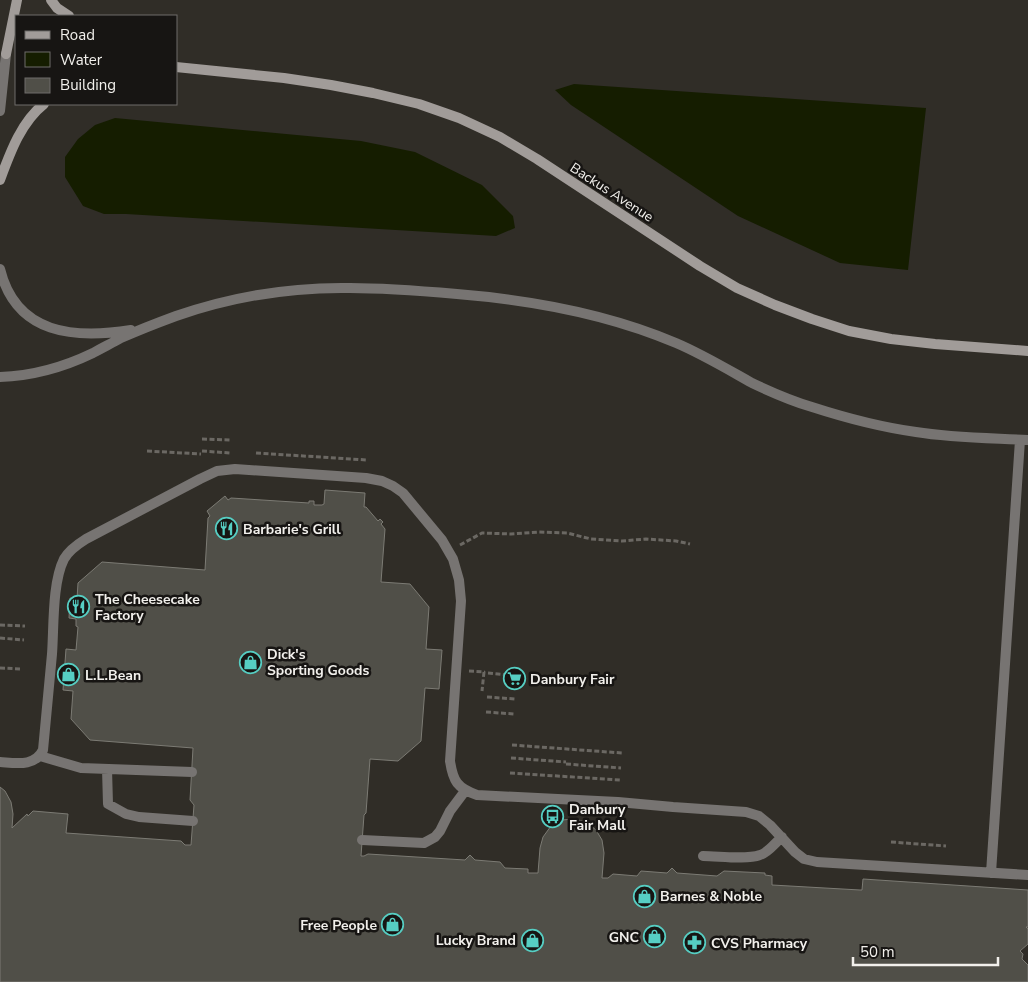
<svg xmlns="http://www.w3.org/2000/svg" width="1028" height="982" font-family="'Nunito Sans',sans-serif">
<style>
.water{fill:#151d00}
.building{fill:#504f48;stroke:#7c7b74}
.lines{fill:none;stroke-linecap:round;stroke-linejoin:round}
.path{stroke:#6b6863;stroke-width:3;stroke-dasharray:5 2.5;stroke-linecap:butt}
.service{stroke:#777472;stroke-width:10}
.secondary{stroke:#a19c99;stroke-width:10}
.labels{text-anchor:middle;stroke-width:5;stroke-linejoin:round;paint-order:stroke}
.street-label{font-size:14px;fill:#f2f0ec;stroke:#171513}
.poi-label{font-size:14px;font-weight:bold;fill:#f2f0ec;stroke:#171513;text-anchor:start}
</style>
<rect width="100%" height="100%" fill="#302d27"/>
<path class="water" d="M574 84 926 108 908 270 840 263 738 216 571 105 555 90Z
M115 118 361 141 415 152 482 185 513 216 515 228 496 236 126 214H104L83 206 65 177V157L78 139 95 125Z"/>
<path class="building" d="M325 490 365 493 364 507H366L378 521 380 519 383 522 381 524 385 529 381 582 410 584 429 607 426 649 442 650 439 689 425 688 421 741 398 761 370 759 366 813 364 815 361 856H364L368 854 465 860 470 855 475 860 500 862 505 868 528 869V873H538L540 848 543 837 551 826 562 820 574 819 586 822 596 830 602 840 604 853 602 878H608L613 874 637 876 641 871 667 873 672 868 677 873 717 876 724 871 765 873V875L772 876V885L860 890H862L863 879 1028 890V927H1026L1028 929V944L1020 951 1023 954 1022 959 1028 965V982H0V787L5 791 11 802 13 814 12 828 27 814 28 816 33 811 68 814 66 833 181 841 185 845H191L194 805 190 800 193 748 90 740 71 719 73 691 63 690 66 649 76 650 78 627 76 626V619L69 618 70 598 77 599 78 583 102 562 205 570 208 518 210 516 207 511 225 496 228 500 231 498 309 503V501H314V505H322L324 504Z"/>
<g class="lines">
<path class="path" d="M202 439 230 440
M147 451 201 454
M202 451 230 453
M256 453 367 460
M460 545 482 533 511 534 539 532 567 533 591 539 622 541 646 539 676 541 690 544
M0 625 25 626
M0 638 24 640
M0 668 22 669
M469 671 484 672 482 691
M488 673 517 676
M487 697 515 699
M486 712 514 714
M512 745 622 753
M511 758 566 762
M566 764 621 768
M510 773 620 780
M891 842 946 846"/>
<path class="service" d="M0 111 6 54
M0 269C16 335 75 339 131 330
M0 377C32 376 64 367 93 353 102 348 112 343 121 338 139 330 157 323 176 316 231 297 291 287 350 288 386 288 422 291 457 294 531 300 608 314 676 343 702 354 727 369 752 383 771 392 792 401 812 407 846 418 880 427 916 432 953 438 991 438 1028 440
M40 756 81 768 192 772
M0 762C16 763 35 767 43 750 46 718 49 686 52 654 54 627 52 583 64 559 69 550 78 544 86 539L200 479 217 471 235 469 366 478 382 481 393 486 403 493 442 540 453 559 459 580 461 601 450 761C453 781 457 788 477 795L618 802 673 807 746 812 759 816 770 825 795 852 804 859 817 862 1028 875
M107 769 108 804 126 814 139 817 193 821
M362 840 424 843 435 837 440 831 450 811 465 791
M703 856C719 856 746 860 760 855 768 853 775 843 782 837
M991 873 1020 440"/>
<path class="secondary" d="M51 0 57 8 69 16
M6 54 17 0
M176 67 284 78 331 85 373 93 419 104 459 118 500 137 537 159 700 266 737 288 775 305 812 319 849 331 891 339 935 344 1028 351
M0 180C10 153 21 122 44 104"/>
</g>
<defs>
<symbol id="restaurant-ring" viewBox="-11 -11 22 22"><circle r="9.5" fill="#171513" stroke="#56cec3" stroke-width="1.5"/><path d="M-5-6h1v4h1v-4h1v4h1v-4h1v5L-1.5 .5V6h-2V.5L-5-1ZM5-6V6H3V1.5H1.5Q1.5-4 5-6Z" fill="#56cec3"/></symbol>
<symbol id="shop-ring" viewBox="-11 -11 22 22"><circle r="9.5" fill="#171513" stroke="#56cec3" stroke-width="1.5"/><path d="M-5-2.5h2.3a2.7 3.5 0 0 1 5.4 0H5L5.5 6h-11ZM-1.5-2.5h3a1.5 2.3 0 0 0-3 0Z" fill="#56cec3"/></symbol>
<symbol id="supermarket-ring" viewBox="-11 -11 22 22"><circle r="9.5" fill="#171513" stroke="#56cec3" stroke-width="1.5"/><path d="M-6-5.5h2.5l.6 2H6L4.5 2H-2.5L-4.4-4H-6ZM-1.5 3.2a1.3 1.3 0 1 0 .1 0ZM3 3.2a1.3 1.3 0 1 0 .1 0Z" fill="#56cec3"/></symbol>
<symbol id="bus-ring" viewBox="-11 -11 22 22"><circle r="9.5" fill="#171513" stroke="#56cec3" stroke-width="1.5"/><path d="M-5-6H5V4H4V6H2V4H-2V6H-4V4H-5ZM-3.5-4V0h7V-4ZM-3.5 1.2v1.5H-2V1.2ZM2 1.2v1.5H3.5V1.2Z" fill="#56cec3"/></symbol>
<symbol id="pharmacy-ring" viewBox="-11 -11 22 22"><circle r="9.5" fill="#171513" stroke="#56cec3" stroke-width="1.5"/><path d="M-2-6h4v4h4v4h-4v4h-4v-4h-4v-4h4Z" fill="#56cec3"/></symbol>
</defs>
<g fill-rule="evenodd">
<use href="#restaurant-ring" x="214" y="516" width="25" height="25"/>
<use href="#restaurant-ring" x="66" y="594" width="25" height="25"/>
<use href="#shop-ring" x="238" y="650" width="25" height="25"/>
<use href="#shop-ring" x="56" y="662" width="25" height="25"/>
<use href="#supermarket-ring" x="502" y="666" width="25" height="25"/>
<use href="#bus-ring" x="540" y="804" width="25" height="25"/>
<use href="#shop-ring" x="632" y="884" width="25" height="25"/>
<use href="#shop-ring" x="380" y="912" width="25" height="25"/>
<use href="#shop-ring" x="642" y="924" width="25" height="25"/>
<use href="#shop-ring" x="520" y="928" width="25" height="25"/>
<use href="#pharmacy-ring" x="682" y="930" width="25" height="25"/>
</g>
<g class="labels">
<g class="street-label">
<text transform="translate(612 192) rotate(33)" y="5">Backus Avenue</text>
</g>
<g class="poi-label">
<text x="243" y="534">Barbarie's Grill</text>
<text x="95" y="604">The Cheesecake<tspan x="95" dy="16">Factory</tspan></text>
<text x="267" y="659">Dick's<tspan x="267" dy="16">Sporting Goods</tspan></text>
<text x="85" y="680">L.L.Bean</text>
<text x="530" y="684">Danbury Fair</text>
<text x="569" y="814">Danbury<tspan x="569" dy="16">Fair Mall</tspan></text>
<text x="660" y="901">Barnes &amp; Noble</text>
<text x="377" y="930" text-anchor="end">Free People</text>
<text x="639" y="942" text-anchor="end">GNC</text>
<text x="516" y="945" text-anchor="end">Lucky Brand</text>
<text x="711" y="948">CVS Pharmacy</text>
</g>
</g>
<rect x="15" y="15" width="162" height="90" fill="#171513" stroke="#6f6d6a"/>
<rect x="25" y="31" width="25" height="8" fill="#a19c99" stroke="#6f6d6a"/>
<text x="60" y="40" font-size="15" fill="#f2f0ec">Road</text>
<rect x="25" y="52" width="25" height="15" fill="#151d00" stroke="#6f6d6a"/>
<text x="60" y="65" font-size="15" fill="#f2f0ec">Water</text>
<rect x="25" y="78" width="25" height="15" fill="#504f48" stroke="#6f6d6a"/>
<text x="60" y="90" font-size="15" fill="#f2f0ec">Building</text>
<path d="M853 957v8h145v-8" fill="none" stroke="#f2f0ec" stroke-width="2.5"/>
<text x="860" y="957" font-size="15" fill="#f2f0ec" stroke="#171513" stroke-width="4" paint-order="stroke">50 m</text>
</svg>
